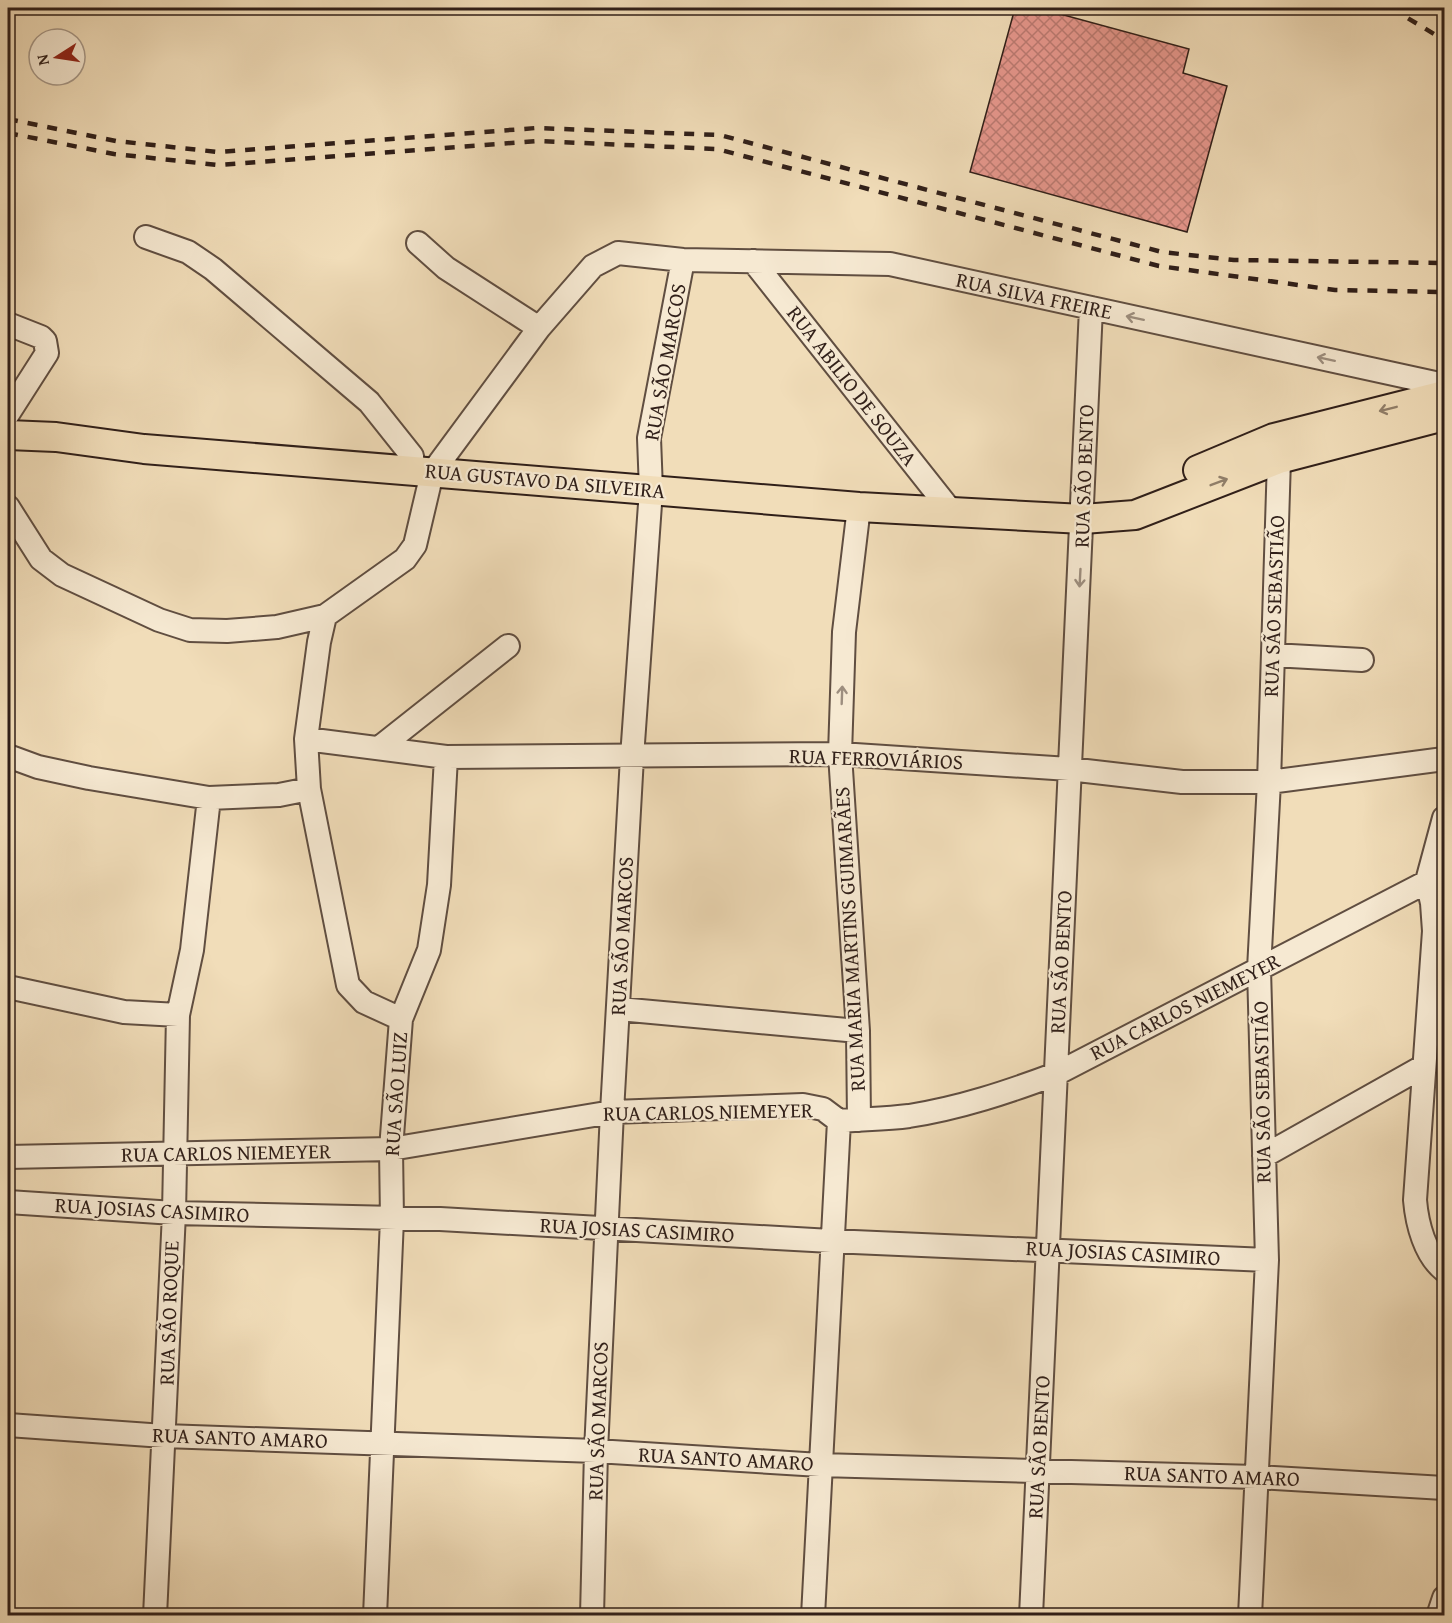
<svg xmlns="http://www.w3.org/2000/svg" width="1452" height="1623" font-family="'Gentium Book Plus',serif">
<style>
.building{fill:url(#building-cross-hatch);stroke:#301f19;stroke-width:1.5}
.lines{fill:none;stroke-linecap:round;stroke-linejoin:round}
.minor-casing{stroke:#604e41;stroke-width:26}
.major-casing{stroke:#301f19;stroke-width:32}
.minor{stroke:#f6e9d2;stroke-width:22}
.major{stroke:#f1ddb9;stroke-width:28}
.rail{stroke:#301f19;stroke-width:4.5;stroke-dasharray:10 10;stroke-linecap:butt}
.oneway{stroke:#9d8e7f}
.oneway2{stroke:#907e69}
.labels{text-anchor:middle;stroke-width:4.5;stroke-linejoin:round;paint-order:stroke}
.street-label{font-size:21px;fill:#301f19;stroke:#f6e9d2}
</style>
<defs>
<pattern id="building-cross-hatch" width="8" height="8" patternUnits="userSpaceOnUse" patternTransform="scale(1.5)"><rect width="8" height="8" fill="#e6978d"/><path d="M0 0l8 8M0 8l8-8" fill="none" stroke="#bb7b72"/></pattern>
</defs>
<rect width="100%" height="100%" fill="#f1ddb9"/>
<filter id="stains"><feTurbulence type="fractalNoise" baseFrequency=".00333" numOctaves="4"/><feColorMatrix values="0 0 0 0 .2 0 0 0 0 .09 0 0 0 0 .02 0 0 0 .5 -.17"/></filter>
<radialGradient id="worn" r=".72"><stop offset=".6" stop-color="#630" stop-opacity="0"/><stop offset="1" stop-color="#630" stop-opacity=".3"/></radialGradient>
<path class="building" d="M1015 8H1038L1189 49 1183 73 1227 86 1187 232 970 172Z"/>
<g class="lines">
<defs>
<path id="minor" d="M146 237 188 252 213 269 369 402 412 456 413 470
M418 243 446 268 539 328
M753 261 951 511
M8 324 41 337 45 341 47 353 8 414
M8 507 41 559 62 575 159 620 190 630 227 631 277 627 325 616
M1273 655 1362 660
M306 739 446 757 840 754 1069 769 1182 782H1269L1444 759
M379 748 508 646
M8 756 38 767 89 778 209 798 279 795 309 789
M1444 818 1427 881 1432 903 1434 931 1415 1200C1417 1224 1425 1255 1444 1270
M8 987 124 1012 178 1015
M619 1009 858 1031
M401 1019 429 950 439 885 446 757
M859 1120 858 1031 840 754 844 632 859 507
M1264 1156 1424 1066
M8 1157 391 1149 612 1112 803 1105 823 1109 839 1121C862 1119 886 1119 909 1116 960 1108 1008 1092 1056 1074L1444 873
M8 1202 174 1213 440 1219 831 1241 1267 1260
M8 1425 164 1436 596 1451 820 1465 1256 1477 1444 1488
M155 1616 174 1213 178 1015 192 950 209 798
M375 1616 392 1219 391 1149 401 1019 364 1002 348 985 309 789 306 739 319 642 325 616 405 559 415 545 432 473 539 328 593 266 618 253 683 260 890 264 1444 385
M592 1616 596 1451 612 1112 632 757 651 490 649 438 683 260
M813 1616 839 1121
M1031 1616 1091 308
M1250 1616 1267 1260 1259 969 1269 782 1279 459
M1438 1616 1444 1598"/>
<path id="major" d="M8 435 56 437 144 449 859 507 1083 519 1135 515 1279 459 1444 416
M1198 470 1274 438 1444 395"/>
</defs>
<use href="#minor" class="minor-casing"/>
<use href="#major" class="major-casing"/>
<use href="#minor" class="minor"/>
<use href="#major" class="major"/>
<path class="rail" d="M1391 8 1444 40
M1425 8 1444 19
M8 119 116 141 218 152 536 128 720 135 1162 252 1234 260 1444 263
M8 133 114 154 218 165 537 141 717 149 1159 266 1335 290 1444 292"/>
</g>
<defs><path id="oneway-shaft" d="M-6 0H5M1.5-3L5.5 0L1.5 3" fill="none" stroke-width="1.6" stroke-linecap="round" stroke-linejoin="round" transform="scale(1.5)"/></defs>
<g class="oneway">
<use href="#oneway-shaft" transform="translate(1135 318) rotate(-168)"/>
<use href="#oneway-shaft" transform="translate(1326 359) rotate(-168)"/>
<use href="#oneway-shaft" transform="translate(1080 578) rotate(93)"/>
<use href="#oneway-shaft" transform="translate(842 695) rotate(-88)"/>
</g>
<g class="oneway2">
<use href="#oneway-shaft" transform="translate(1388 409) rotate(166)"/>
<use href="#oneway-shaft" transform="translate(1219 482) rotate(-21)"/>
</g>
<g class="labels">
<g class="street-label">
<text transform="translate(1034 296) rotate(12)" y="7">RUA SILVA FREIRE</text>
<text transform="translate(665 362) rotate(-80)" y="7">RUA SÃO MARCOS</text>
<text transform="translate(852 386) rotate(52)" y="7">RUA ABILIO DE SOUZA</text>
<text transform="translate(1084 476) rotate(-88)" y="7">RUA SÃO BENTO</text>
<text transform="translate(545 481) rotate(5)" y="7">RUA GUSTAVO DA SILVEIRA</text>
<text transform="translate(1274 606) rotate(-88)" y="7">RUA SÃO SEBASTIÃO</text>
<text transform="translate(876 759) rotate(2)" y="7">RUA FERROVIÁRIOS</text>
<text transform="translate(622 936) rotate(-87)" y="7">RUA SÃO MARCOS</text>
<text transform="translate(850 939) rotate(-93)" y="7">RUA MARIA MARTINS GUIMARÃES</text>
<text transform="translate(1061 962) rotate(-87)" y="7">RUA SÃO BENTO</text>
<text transform="translate(1185 1007) rotate(-27)" y="7">RUA CARLOS NIEMEYER</text>
<text transform="translate(1262 1092) rotate(-91)" y="7">RUA SÃO SEBASTIÃO</text>
<text transform="translate(396 1094) rotate(-86)" y="7">RUA SÃO LUIZ</text>
<text transform="translate(708 1112) rotate(-1)" y="7">RUA CARLOS NIEMEYER</text>
<text transform="translate(226 1153) rotate(-1)" y="7">RUA CARLOS NIEMEYER</text>
<text transform="translate(152 1210) rotate(3)" y="7">RUA JOSIAS CASIMIRO</text>
<text transform="translate(637 1230) rotate(3)" y="7">RUA JOSIAS CASIMIRO</text>
<text transform="translate(1123 1253) rotate(3)" y="7">RUA JOSIAS CASIMIRO</text>
<text transform="translate(169 1313) rotate(-88)" y="7">RUA SÃO ROQUE</text>
<text transform="translate(598 1421) rotate(-88)" y="7">RUA SÃO MARCOS</text>
<text transform="translate(240 1438) rotate(2)" y="7">RUA SANTO AMARO</text>
<text transform="translate(1039 1447) rotate(-87)" y="7">RUA SÃO BENTO</text>
<text transform="translate(726 1459) rotate(3)" y="7">RUA SANTO AMARO</text>
<text transform="translate(1212 1476) rotate(2)" y="7">RUA SANTO AMARO</text>
</g>
</g>
<rect width="1452" height="1623" fill="none" stroke="#f1ddb9" stroke-width="30"/>
<rect x="9" y="9" width="1434" height="1605" fill="none" stroke="#301f19" stroke-width="3"/>
<rect x="15" y="15" width="1422" height="1593" fill="none" stroke="#301f19" stroke-width="1.5"/>
<g transform="translate(57 57) rotate(258)"><circle r="28" fill="#f6e9d2" stroke="#a79888" stroke-width="1.5"/>
<path d="M0-4.5L10 22L0 15L-10 22Z" fill="#8f2418"/>
<text y="-9" font-size="16" font-weight="bold" text-anchor="middle" fill="#301f19">N</text>
</g>
<rect width="100%" height="100%" filter="url(#stains)"/>
<rect width="100%" height="100%" fill="url(#worn)"/>
</svg>
